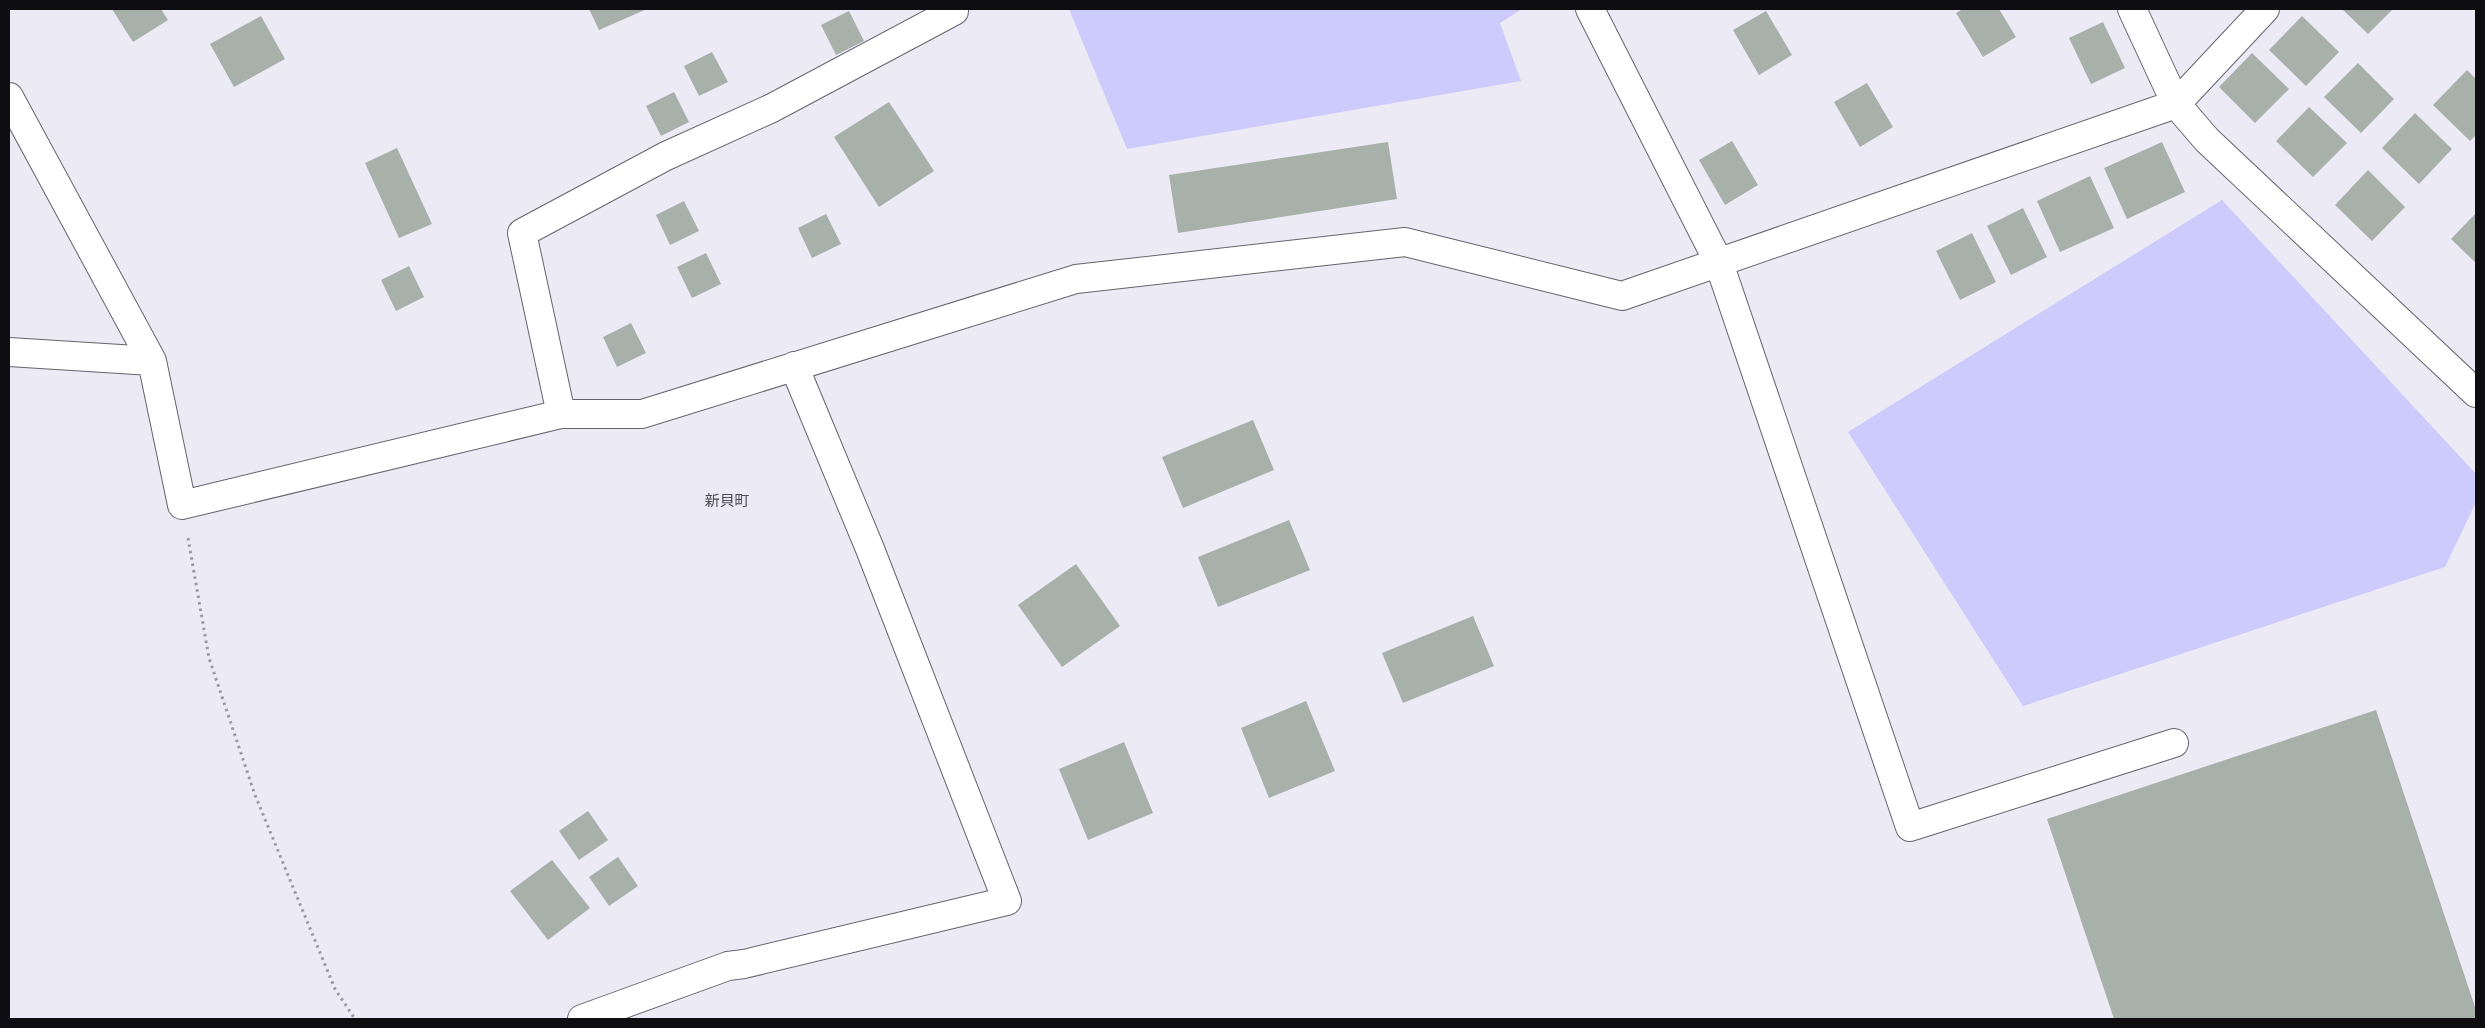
<svg xmlns="http://www.w3.org/2000/svg" width="2485" height="1028" font-family="Ubuntu,'Noto Sans JP',sans-serif">
<style>
.green{fill:#cdcafc}
.building{fill:#a7b1aa}
.lines{fill:none;stroke-linecap:round;stroke-linejoin:round}
.minor-casing{stroke:#65646e;stroke-width:30}
.path{stroke:#9b9aa3;stroke-width:3;stroke-dasharray:2.5 4;stroke-linecap:butt}
.minor{stroke:#fff;stroke-width:28}
.labels{text-anchor:middle;stroke-width:4;stroke-linejoin:round;paint-order:stroke}
.neighbourhood-label{font-size:15px;fill:#4d4c55;stroke:#ebeaf5}
</style>
<rect width="100%" height="100%" fill="#ebeaf5"/>
<path class="green" d="M1069 9H1522L1500 23 1521 81 1127 149Z
M2222 200 2476 474V502L2445 567 2023 706 1848 432Z"/>
<path class="building" d="M112 9H161L168 20 133 42Z
M589 9H647L599 30Z
M1963 9H1999L2016 37 1983 57 1956 13Z
M2342 9H2393L2368 34Z
M849 11 864 41 836 55 821 25Z
M1766 11 1792 55 1759 75 1733 30Z
M261 16 285 59 234 87 210 44Z
M2302 16 2339 52 2306 86 2269 50Z
M2103 22 2125 68 2091 84 2069 38Z
M712 52 728 82 699 96 684 66Z
M2252 53 2289 89 2255 123 2219 87Z
M2358 63 2394 99 2361 133 2324 97Z
M2467 70 2476 79V135L2470 141 2433 105Z
M1867 83 1893 127 1860 147 1834 102Z
M674 92 689 122 661 136 646 106Z
M889 102 934 171 879 207 834 137Z
M2309 107 2347 143 2313 177 2276 141Z
M2415 113 2452 149 2419 184 2382 148Z
M1732 141 1758 185 1725 205 1699 160Z
M1388 142 1397 199 1178 233 1169 175Z
M2162 142 2185 192 2127 219 2104 168Z
M397 148 432 224 399 238 365 163Z
M2368 170 2405 207 2372 241 2335 205Z
M2090 176 2114 228 2060 252 2037 201Z
M684 201 699 231 670 245 656 215Z
M2023 208 2047 257 2011 275 1987 226Z
M2476 213V263L2451 239Z
M826 214 841 244 812 258 798 228Z
M1972 233 1996 282 1960 300 1936 251Z
M706 253 721 284 692 298 677 267Z
M409 266 424 297 396 311 381 280Z
M631 323 646 353 617 367 603 337Z
M1253 420 1274 470 1183 508 1162 457Z
M1289 520 1310 570 1218 607 1198 557Z
M1076 564 1120 626 1062 667 1018 605Z
M1473 616 1494 666 1403 703 1382 653Z
M1306 701 1335 771 1269 798 1241 728Z
M2376 710 2476 1010V1019H2114L2047 819Z
M1124 742 1153 813 1088 840 1059 769Z
M588 811 608 840 579 860 559 831Z
M618 857 638 886 609 906 589 877Z
M552 860 590 908 548 940 510 891Z"/>
<g class="lines">
<defs>
<path id="minor" d="M1590 9 1719 263 1910 827 2174 743
M2132 9 2176 104 2207 140 2476 393
M9 97 152 361
M9 352 152 361 182 505 561 414H642L1076 279 1405 242 1622 296 2176 104 2265 9
M561 414 522 233 666 156 772 108 954 11V9
M582 1019 728 966 744 964 1007 901 870 549 794 366"/>
</defs>
<use href="#minor" class="minor-casing"/>
<path class="path" d="M188 538 209 658 255 795 335 989 355 1019"/>
<use href="#minor" class="minor"/>
</g>
<g class="labels">
<g class="neighbourhood-label">
<text x="727" y="506">新貝町</text>
</g>
</g>
<rect width="2485" height="1028" fill="none" stroke="#0e0e12" stroke-width="20"/>
</svg>
